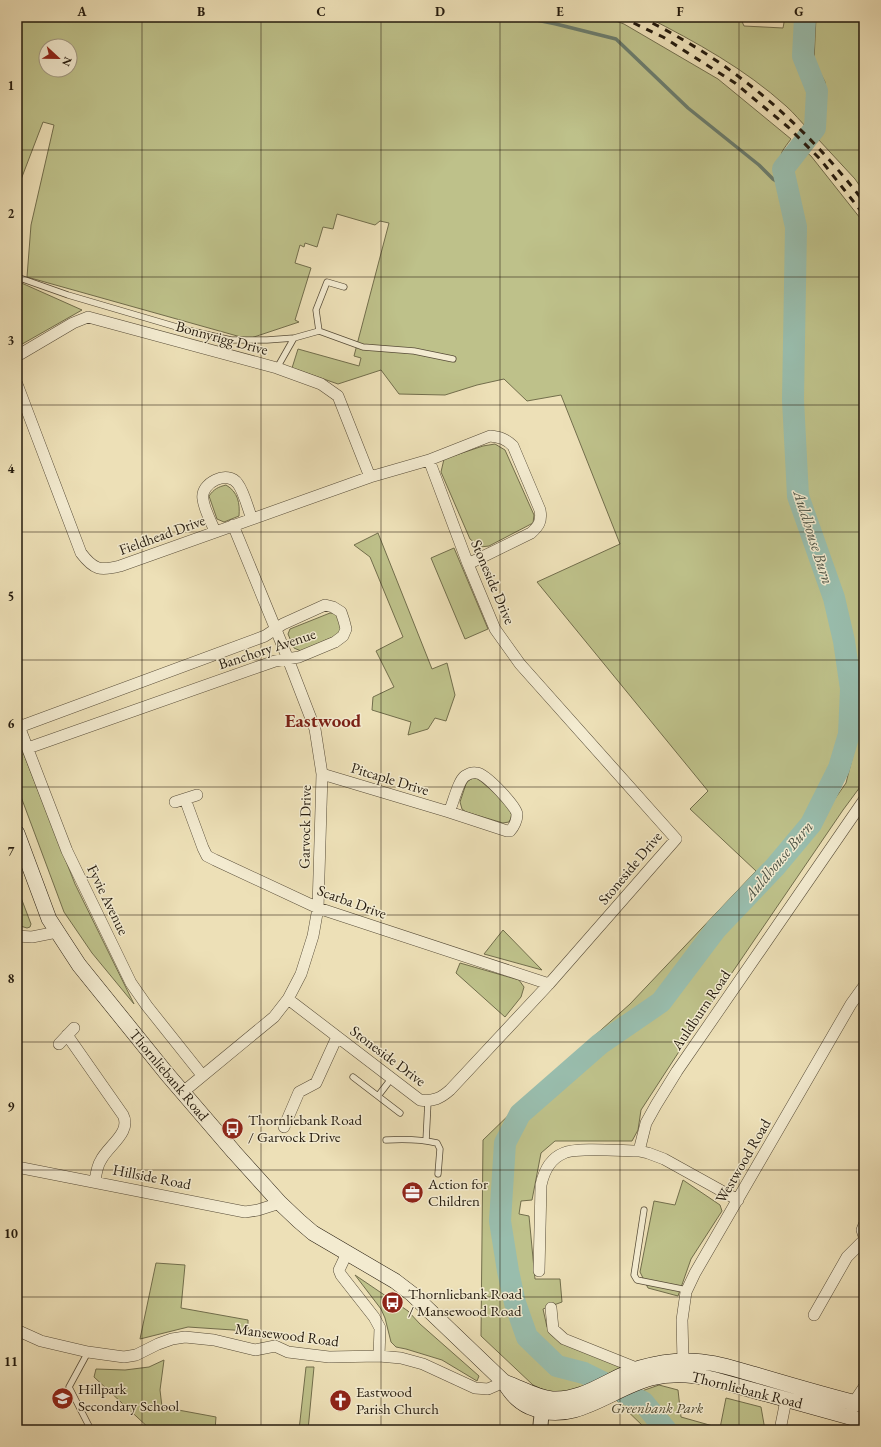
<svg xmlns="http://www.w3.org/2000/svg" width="881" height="1447" font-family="'EB Garamond',serif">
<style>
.green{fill:#bec18a;stroke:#726e4c;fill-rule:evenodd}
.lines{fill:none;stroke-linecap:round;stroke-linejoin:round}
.stream{stroke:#6b7c6d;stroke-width:3.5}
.river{stroke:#99bdad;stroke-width:22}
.service-casing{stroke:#574c38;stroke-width:7}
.minor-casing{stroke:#574c38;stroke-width:12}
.tertiary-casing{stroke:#574c38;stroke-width:16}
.secondary-casing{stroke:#251b0e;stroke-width:16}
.service{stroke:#f3ebd0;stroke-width:5.5}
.minor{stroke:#f3ebd0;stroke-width:11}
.tertiary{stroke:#f3ebd0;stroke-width:14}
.secondary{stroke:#f3ebd0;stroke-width:15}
.rail{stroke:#251b0e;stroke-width:3;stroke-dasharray:7 7;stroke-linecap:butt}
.grid{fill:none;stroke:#251b0e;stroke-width:1;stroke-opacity:0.55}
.labels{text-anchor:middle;stroke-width:3;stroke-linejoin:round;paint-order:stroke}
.street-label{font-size:15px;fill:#251b0e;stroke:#f3ebd0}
.poi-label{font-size:15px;fill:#251b0e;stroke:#f3ebd0;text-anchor:start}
.park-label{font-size:15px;font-style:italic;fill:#534d33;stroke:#f3ebd0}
.water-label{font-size:16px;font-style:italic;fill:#4e5446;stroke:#f3ebd0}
.district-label{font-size:19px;font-weight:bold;fill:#7a1f14;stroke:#f3ebd0}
.neatline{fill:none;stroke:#251b0e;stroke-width:1.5}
.grid-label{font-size:13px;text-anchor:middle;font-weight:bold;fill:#251b0e}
</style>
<rect width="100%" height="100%" fill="#ede0b7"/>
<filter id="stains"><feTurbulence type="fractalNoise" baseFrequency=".005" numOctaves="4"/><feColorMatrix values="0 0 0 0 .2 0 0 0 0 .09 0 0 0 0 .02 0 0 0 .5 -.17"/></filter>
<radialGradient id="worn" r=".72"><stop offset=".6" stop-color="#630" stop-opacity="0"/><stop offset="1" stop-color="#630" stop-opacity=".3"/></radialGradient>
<path class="green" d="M17 17H605L624 24 718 79 791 139C788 143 784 148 782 152 774 177 783 205 794 228L789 413 795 499 825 588 842 666V724L830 773 802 829 762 873 648 1005 595 1043 527 1102 524 1099 630 1004 756 871 690 809 708 791 537 582 620 544 561 395 527 401 504 379 477 385 445 395 399 394 381 370 338 384 292 368 298 349 359 366 361 358 354 356 389 223 380 221 375 225 337 214 333 229 323 227 317 247 305 243 304 247 300 245 295 263 311 268 295 320 299 322 248 339 27 277 31 225 54 125 43 122 17 190ZM46 46H70V70H46Z
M647 17H740L744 26 783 28 785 17H801L799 54 811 82 813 109 809 130C801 122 794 113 786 106 745 69 696 42 647 17Z
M816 17H864V192L855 179 818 139 825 120V82L814 61Z
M803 149 811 156 864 223V783L860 787 843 810 695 1027 641 1110 638 1130 632 1141H555L541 1153 532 1200 521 1201 519 1214 529 1216 535 1279H560L562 1302 543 1309 547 1327 557 1340 625 1367 568 1395 548 1392 533 1385 481 1336 483 1140 515 1109 526 1116 587 1062 622 1034 649 1017 668 1000 684 981 702 958 740 913 804 843 846 783 857 739 837 597 805 495 797 401 802 227 787 170Z
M17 281 82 310 17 347Z
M495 444 505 450 534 515 533 523 489 546 480 547 470 539 441 472 444 459 483 446Z
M226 485C238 492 240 503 239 516L224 522 217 519 209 496C214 489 218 487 226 485Z
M378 533 432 669 447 663 455 695 446 721 435 718 428 729 408 735 411 722 372 710 373 697 394 687 376 651 403 637 370 557 354 545Z
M454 548 488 629 465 639 431 558Z
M330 613 337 614 342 627 340 634 301 651 294 648 288 634 290 629Z
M17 737 75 884 134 1004 92 953 64 912 17 786Z
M473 778 480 779 484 782 510 810 512 816 509 822 503 823 466 812 462 809 460 802 466 784 468 781Z
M17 887 31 924 30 927 27 928 17 925Z
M503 930 542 970 484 954Z
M460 963 519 980 524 987 521 997 505 1017 456 973Z
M683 1180 720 1205 722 1211 691 1259 678 1296 648 1288 640 1272 654 1201 675 1205Z
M156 1263 185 1265 181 1308 248 1320V1331L188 1327 140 1339Z
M355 1275 408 1311 420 1324 479 1376 477 1381 442 1360 406 1349 396 1347 391 1342 385 1318 381 1309Z
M164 1360 160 1390 162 1407 216 1417 215 1430H151L94 1377 96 1369 125 1370 149 1367Z
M306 1367H314L308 1430H299Z
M659 1385 678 1390 681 1417 720 1428 726 1398 761 1407 765 1430H647L616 1400Z"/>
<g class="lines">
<path class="stream" d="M522 17 556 24 616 39 688 108 759 165 773 179 787 188"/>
<path class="river" d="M666 1430 643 1402 584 1373 557 1366 527 1337 515 1303 508 1271 500 1221 505 1143 520 1114 600 1044 661 1002 716 929 775 867 811 824 839 768 849 734 851 689 844 641 834 598 798 496 793 400 796 227 783 169 815 128 817 91 803 56 805 17"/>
<defs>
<path id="service" d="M17 277 68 295 187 330 231 340H267L294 338
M319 331 316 310 327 282 344 287
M277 368 294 338 319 331 363 347 414 351 453 359
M353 1077 400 1113
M378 1096 391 1079
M386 1140C403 1139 420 1139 437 1143L440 1149 438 1174
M426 1141 428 1101
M644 1210 634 1275 637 1280 687 1290
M88 1352 69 1387 91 1430"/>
<path id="minor" d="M17 356 73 323 88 317 277 368 321 384 338 396 370 477
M17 384 81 553C94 570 100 571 120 566L370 477 429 460 490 436C500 437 506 439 513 446L540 510C542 521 539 526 531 533L468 564
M215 531C211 522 204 509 203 499 200 483 228 469 238 484 244 492 248 509 252 519
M17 721 67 851 131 983 147 1006 202 1075
M19 727 265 636 283 624 325 605 333 607 341 612 344 621 346 629 343 636 335 642 299 657 275 661 28 748
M322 774 449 812C453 804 458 781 465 776 468 774 473 772 477 773 486 774 516 806 517 814 517 820 514 827 510 831H507L449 812
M185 799 203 848 207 856 215 860 318 908 549 984
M175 802 197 795
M17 936 32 937 57 932
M288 999 420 1100C433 1102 441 1098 450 1090L549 984 676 839 520 664 495 629 468 564 429 460
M67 1035 123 1115C132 1132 108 1146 101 1160 97 1166 96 1174 95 1181
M59 1044 74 1028
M183 1092 274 1017 288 999 301 974 313 936 318 908 322 774 315 729 288 659 233 525
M284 1127 299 1092 316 1083 337 1037
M17 1167 245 1212 258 1210 280 1203
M738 1200 664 1159 648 1153 639 1151 646 1123 656 1105 677 1071 864 800
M864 1225 862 1230 864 1236
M347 1253 339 1270 341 1275 374 1317 380 1328 379 1356
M539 1271 541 1185C544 1171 551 1158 564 1153 576 1147 623 1151 639 1151
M551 1308 553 1329 564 1339 639 1369
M814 1315 847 1257 864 1240
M17 1333 21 1332 41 1341 88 1352 124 1357 136 1355 158 1344 172 1339 185 1337 214 1340 255 1350 275 1346 288 1352 329 1357 379 1356 401 1358 423 1364 475 1388 488 1389 504 1382
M683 1361 682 1320 686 1292 695 1273 851 1004 864 986
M852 1409 854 1402 864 1387
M780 1430 786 1400"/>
<path id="tertiary" d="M540 1430 543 1400"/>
<path id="secondary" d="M17 833 49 919 79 965 167 1074 234 1152 280 1203 299 1221 313 1233 395 1281 412 1294 504 1382C512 1395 520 1404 535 1409 576 1424 612 1388 651 1378 671 1373 691 1374 712 1379L864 1421
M504 1382C520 1387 534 1397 552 1399 585 1401 610 1377 640 1368 654 1364 670 1361 685 1361 708 1360 731 1368 753 1374 790 1385 827 1396 864 1405"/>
</defs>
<use href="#service" class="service-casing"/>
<use href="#minor" class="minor-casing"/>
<use href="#tertiary" class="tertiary-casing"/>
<use href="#secondary" class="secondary-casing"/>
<use href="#service" class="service"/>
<use href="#minor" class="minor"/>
<use href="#tertiary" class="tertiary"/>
<use href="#secondary" class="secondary"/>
<path class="rail" d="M621 17 663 37 735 83 788 127 820 159 864 215
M640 17C730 60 803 122 864 202"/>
</g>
<path class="grid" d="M142 17V1430M261 17V1430M381 17V1430M500 17V1430M620 17V1430M739 17V1430M17 150H864M17 277H864M17 405H864M17 532H864M17 660H864M17 787H864M17 915H864M17 1042H864M17 1170H864M17 1297H864"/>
<defs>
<symbol id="bus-disc" viewBox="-11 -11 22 22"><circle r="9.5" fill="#8f2418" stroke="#f3ebd0"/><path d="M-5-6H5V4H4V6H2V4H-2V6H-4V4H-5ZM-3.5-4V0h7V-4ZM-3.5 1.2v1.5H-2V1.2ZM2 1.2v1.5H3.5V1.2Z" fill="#fff"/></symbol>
<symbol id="office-disc" viewBox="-11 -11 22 22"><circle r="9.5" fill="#8f2418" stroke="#f3ebd0"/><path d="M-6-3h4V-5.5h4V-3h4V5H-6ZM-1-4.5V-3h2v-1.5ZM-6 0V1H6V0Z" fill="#fff"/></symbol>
<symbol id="school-disc" viewBox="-11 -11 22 22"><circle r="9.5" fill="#8f2418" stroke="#f3ebd0"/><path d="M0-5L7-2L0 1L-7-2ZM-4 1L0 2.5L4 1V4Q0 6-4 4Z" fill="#fff"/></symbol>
<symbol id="church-disc" viewBox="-11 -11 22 22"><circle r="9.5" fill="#8f2418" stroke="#f3ebd0"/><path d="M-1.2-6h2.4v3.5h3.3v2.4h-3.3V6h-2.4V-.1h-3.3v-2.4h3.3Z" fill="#fff"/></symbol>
</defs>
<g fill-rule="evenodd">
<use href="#bus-disc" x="220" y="1116" width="25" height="25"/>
<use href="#office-disc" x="400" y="1180" width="25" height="25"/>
<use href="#bus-disc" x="380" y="1290" width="25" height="25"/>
<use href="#school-disc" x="50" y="1386" width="25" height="25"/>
<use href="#church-disc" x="328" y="1388" width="25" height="25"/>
</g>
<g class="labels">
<g class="street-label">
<text transform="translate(222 338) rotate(15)" y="5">Bonnyrigg Drive</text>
<text transform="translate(162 535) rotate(-20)" y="5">Fieldhead Drive</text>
<text transform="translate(493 582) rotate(67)" y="5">Stoneside Drive</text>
<text transform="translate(267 649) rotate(-18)" y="5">Banchory Avenue</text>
<text transform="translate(390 779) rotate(17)" y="5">Pitcaple Drive</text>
<text transform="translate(305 827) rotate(-89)" y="5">Garvock Drive</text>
<text transform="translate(630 868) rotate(-50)" y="5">Stoneside Drive</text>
<text transform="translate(108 900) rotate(64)" y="5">Fyvie Avenue</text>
<text transform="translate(352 902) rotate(20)" y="5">Scarba Drive</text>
<text transform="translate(701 1010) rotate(-56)" y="5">Auldburn Road</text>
<text transform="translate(388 1056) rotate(37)" y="5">Stoneside Drive</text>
<text transform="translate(169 1075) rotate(50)" y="5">Thornliebank Road</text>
<text transform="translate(743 1161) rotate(-60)" y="5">Westwood Road</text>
<text transform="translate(152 1177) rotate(11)" y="5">Hillside Road</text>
<text transform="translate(287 1335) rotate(7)" y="5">Mansewood Road</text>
<text transform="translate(747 1390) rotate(14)" y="5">Thornliebank Road</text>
</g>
<g class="poi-label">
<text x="248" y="1125">Thornliebank Road<tspan x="248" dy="17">/ Garvock Drive</tspan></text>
<text x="428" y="1189">Action for<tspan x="428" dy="17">Children</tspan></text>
<text x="408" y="1299">Thornliebank Road<tspan x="408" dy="17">/ Mansewood Road</tspan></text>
<text x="78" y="1394">Hillpark<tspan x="78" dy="17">Secondary School</tspan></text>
<text x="356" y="1397">Eastwood<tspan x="356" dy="17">Parish Church</tspan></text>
</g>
<g class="park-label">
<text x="657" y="1413">Greenbank Park</text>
</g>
<g class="water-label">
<text transform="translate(814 537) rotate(72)" y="6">Auldhouse Burn</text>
<text transform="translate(778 860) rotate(-50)" y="6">Auldhouse Burn</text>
</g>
<g class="district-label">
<text x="323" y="727">Eastwood</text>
</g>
</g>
<rect width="881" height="1447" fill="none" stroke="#ede0b7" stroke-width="44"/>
<g transform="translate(58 58) rotate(112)"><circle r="19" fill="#f3ebd0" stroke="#a19882"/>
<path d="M0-3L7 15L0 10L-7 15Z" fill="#8f2418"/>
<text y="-6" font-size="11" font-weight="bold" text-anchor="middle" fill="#251b0e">N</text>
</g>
<rect x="22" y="22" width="837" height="1403" class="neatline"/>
<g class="grid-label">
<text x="82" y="16">A</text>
<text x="201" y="16">B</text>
<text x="321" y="16">C</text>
<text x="440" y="16">D</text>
<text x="560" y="16">E</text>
<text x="680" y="16">F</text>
<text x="799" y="16">G</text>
<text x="11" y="90">1</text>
<text x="11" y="218">2</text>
<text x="11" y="345">3</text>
<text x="11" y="473">4</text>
<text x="11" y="601">5</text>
<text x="11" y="728">6</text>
<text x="11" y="856">7</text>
<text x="11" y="983">8</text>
<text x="11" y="1111">9</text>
<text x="11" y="1238">10</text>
<text x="11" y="1366">11</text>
</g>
<rect width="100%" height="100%" filter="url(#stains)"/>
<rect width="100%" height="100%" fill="url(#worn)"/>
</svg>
